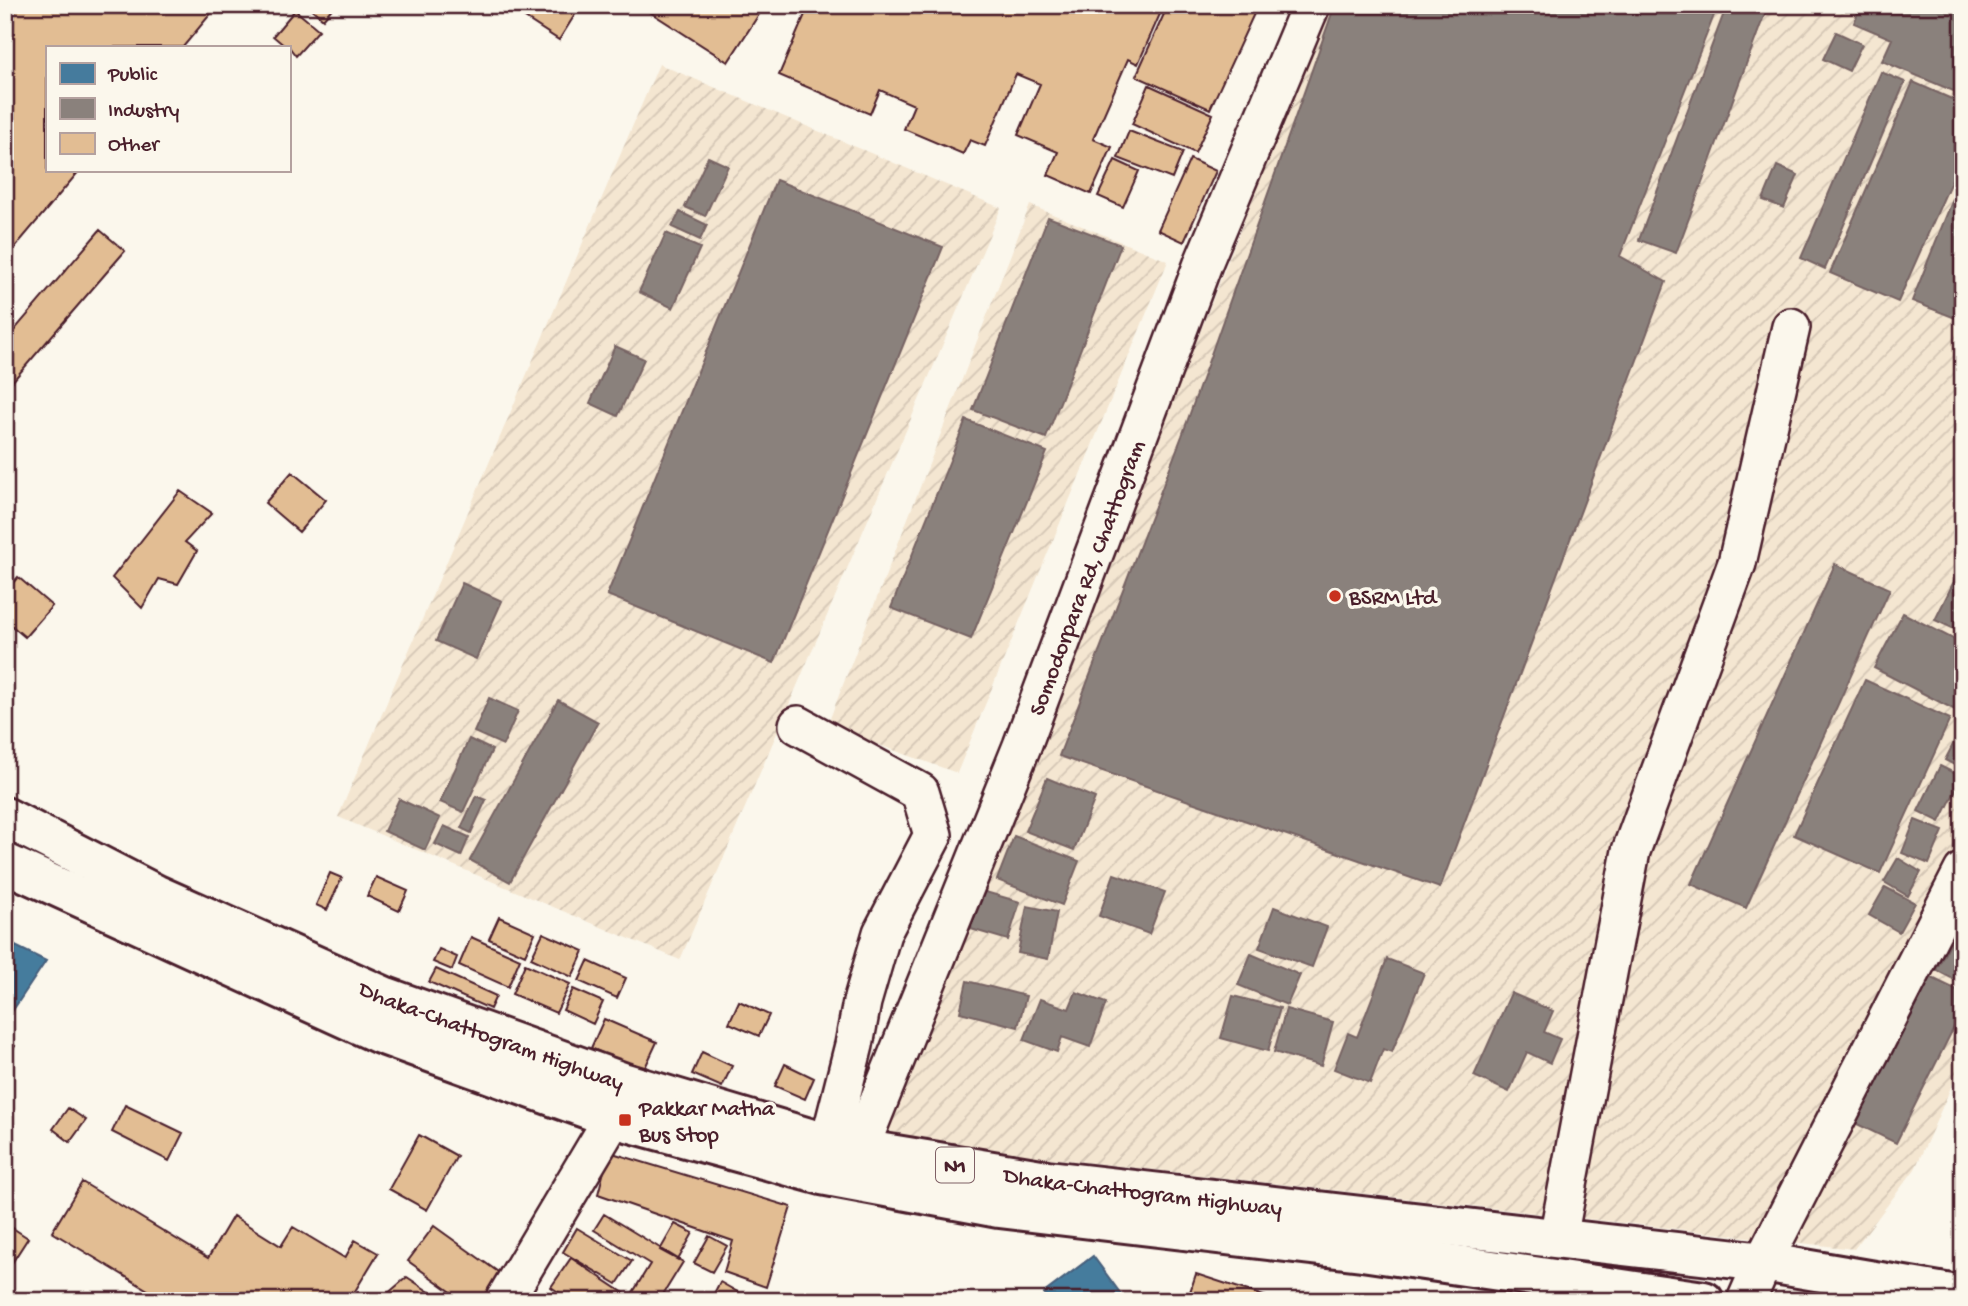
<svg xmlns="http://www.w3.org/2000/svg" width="1968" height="1306" font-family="'Gochi Hand',sans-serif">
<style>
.industrial{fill:url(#industrial-furrows)}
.public{fill:#457b9d;stroke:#465f7b;stroke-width:2}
.industry{fill:#8a817c;stroke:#776464;stroke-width:2}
.building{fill:#e2bd93;stroke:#4a1f2b;stroke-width:2}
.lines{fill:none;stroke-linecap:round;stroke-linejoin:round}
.minor-casing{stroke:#4a1f2b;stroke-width:42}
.highway-casing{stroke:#4a1f2b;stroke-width:44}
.minor{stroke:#fbf7ec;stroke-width:37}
.highway{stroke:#fbf7ec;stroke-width:38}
.poi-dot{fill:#c8321e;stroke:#fbf7ec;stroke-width:2.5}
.labels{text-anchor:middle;stroke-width:7;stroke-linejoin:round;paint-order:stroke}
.shield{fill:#fbf7ec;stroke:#7f6065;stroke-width:2}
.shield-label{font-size:21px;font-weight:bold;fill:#4a1f2b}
.street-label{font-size:23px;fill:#4a1f2b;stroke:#fbf7ec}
.poi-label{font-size:23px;fill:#4a1f2b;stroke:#fbf7ec;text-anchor:start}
</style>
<defs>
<pattern id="industrial-furrows" width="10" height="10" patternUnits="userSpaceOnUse" patternTransform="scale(1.75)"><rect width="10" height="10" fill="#f4e6d1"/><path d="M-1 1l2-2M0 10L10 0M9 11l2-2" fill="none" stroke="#d3c5b4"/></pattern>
</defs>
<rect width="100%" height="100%" fill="#fbf7ec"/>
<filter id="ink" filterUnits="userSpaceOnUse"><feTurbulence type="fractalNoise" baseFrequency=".0143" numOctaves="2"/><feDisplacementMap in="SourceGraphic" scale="14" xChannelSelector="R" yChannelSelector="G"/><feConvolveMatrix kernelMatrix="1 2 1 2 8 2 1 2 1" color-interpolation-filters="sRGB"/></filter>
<g filter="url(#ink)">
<path class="industrial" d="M1329 5H1963V1060L1915 1169 1854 1249 882 1139Z
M659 64 1001 208 680 960 338 817Z
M1030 205 1168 261 957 773 827 726Z"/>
<path class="public" d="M5 941 46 961 5 1022Z
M1093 1256 1126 1301H1050L1044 1293Z"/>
<path class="industry" d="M1335 5H1718L1620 256 1666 282 1440 888 1059 756 1182 436Z
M1727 5H1768L1676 253 1639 240Z
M1861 5H1963V95L1882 61 1892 39 1854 23Z
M1836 32 1862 44 1849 71 1823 59Z
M1881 72 1905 82 1825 269 1801 258Z
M1913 82 1963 104V154L1898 302 1830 273Z
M708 157 728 166 705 216 685 207Z
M1777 166 1798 175 1784 208 1763 200Z
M1963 174V321L1912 301Z
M776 180 943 247 774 663 607 595Z
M680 212 707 225 700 240 672 227Z
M1048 217 1121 245 1046 438 973 410Z
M666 233 700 248 673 308 639 292Z
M615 346 644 359 618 416 590 403Z
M966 420 1047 452 971 639 891 608Z
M1963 563V633L1935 620Z
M1835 564 1890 589 1746 908 1691 884Z
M462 583 502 601 476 659 436 641Z
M1903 613 1963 644V714L1874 668Z
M1865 680 1950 719 1880 873 1794 835Z
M489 698 518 711 503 745 474 732Z
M558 700 598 722 510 882 470 860Z
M1962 727 1963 763 1960 768 1945 760Z
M469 739 492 750 463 812 440 802Z
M1940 766 1962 777 1940 822 1918 811Z
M1047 778 1095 798 1074 850 1025 831Z
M476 796 486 800 471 833 461 828Z
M399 799 440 818 425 850 384 831Z
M1915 820 1943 831 1929 864 1902 853Z
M444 826 469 837 461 856 435 844Z
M1014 836 1079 861 1062 905 997 880Z
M1898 858 1921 872 1908 896 1884 882Z
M1114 874 1165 892 1149 934 1099 916Z
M1885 887 1915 903 1899 932 1869 915Z
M982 891 1020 902 1008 940 971 929Z
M1027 906 1057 912 1048 959 1018 953Z
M1274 907 1327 927 1312 967 1259 948Z
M1963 919V984L1936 970Z
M1251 954 1300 975 1287 1005 1238 985Z
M1387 959 1424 973 1392 1052 1383 1049 1370 1083 1334 1069 1348 1033 1357 1037Z
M1928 976 1963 993V1009L1896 1143 1855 1123Z
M967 981 1026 996 1018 1027 960 1012Z
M1076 992 1106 1003 1090 1047 1062 1037 1057 1052 1024 1040 1040 999 1069 1009Z
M1511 993 1553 1011 1544 1032 1560 1039 1550 1063 1527 1052 1509 1092 1474 1076Z
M1233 996 1280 1008 1268 1051 1221 1038Z
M1286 1009 1333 1022 1321 1066 1274 1052Z"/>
<path class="building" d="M20 5H218L183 47H47V170H80L5 259V23Z
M307 5H335L323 19Z
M505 5H581L559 40Z
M639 5H765L728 62Z
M809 5H1164L1138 64 1128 59 1093 139 1112 147 1091 194 1048 175 1058 152 1018 135 1040 84 1016 74 985 146 970 140 963 154 904 129 914 105 880 90 870 114 779 75Z
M1168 5H1258L1210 109 1136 76Z
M295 10 319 30 296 56 289 47H286L273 36Z
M1149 85 1213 114 1195 153 1132 124Z
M1129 131 1183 152 1172 179 1118 158Z
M1190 159 1216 171 1184 242 1158 230Z
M1115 160 1139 171 1123 207 1098 196Z
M100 230 125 251 5 390V341Z
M292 472 326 500 299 532 265 503Z
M180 491 212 513 185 542 197 551 178 584 159 579 142 608 112 578Z
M18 577 52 606 25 637 5 620V592Z
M330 873 342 878 327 910 316 905Z
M376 877 408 891 399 911 367 896Z
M499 917 535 933 525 955 489 939Z
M543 933 584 951 572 977 531 958Z
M471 937 520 959 508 987 459 965Z
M439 949 457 957 452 970 433 962Z
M588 961 626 978 617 998 579 981Z
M525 964 570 984 556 1013 512 994Z
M436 969 496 996 490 1009 429 982Z
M573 989 603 1002 593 1024 563 1010Z
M739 1001 769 1015 759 1036 729 1023Z
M604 1019 657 1042 643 1072 591 1048Z
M5 1039 15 1046 5 1061Z
M702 1052 732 1066 722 1087 692 1074Z
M785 1064 814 1078 805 1099 775 1086Z
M1963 1104V1127L1954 1123Z
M125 1105 183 1133 169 1161 112 1132Z
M68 1108 86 1120 70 1142 53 1129Z
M419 1135 457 1156 427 1210 389 1189Z
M609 1152 791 1207 766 1287 724 1272 733 1241 598 1194Z
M82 1182 208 1258 233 1216 281 1246 293 1227 345 1258 355 1240 378 1253 349 1301H166L52 1232Z
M604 1214 683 1262 659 1301H643L632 1294 650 1264 594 1230Z
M5 1223 28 1238 8 1269 5 1267Z
M675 1224 693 1233 678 1260 660 1250Z
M434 1226 508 1279 493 1301H464L408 1261Z
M577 1228 632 1261 617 1284 563 1252Z
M709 1236 727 1246 712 1272 694 1263Z
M571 1258 636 1301H572L551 1287Z
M1196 1274 1279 1301H1187Z
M407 1277 443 1301H379Z
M720 1282 748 1298 747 1301H710Z"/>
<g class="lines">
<defs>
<g id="minor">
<path d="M798 725 920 792 933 835 882 933 862 1002 854 1045 829 1144"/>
<path id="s1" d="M859 1150 1022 746 1204 261 1311 5"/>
<path d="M1558 1238 1631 851 1737 563 1791 327"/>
<path d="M504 1301 613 1118"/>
<path d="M1746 1301 1763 1262 1963 871"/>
</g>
<g id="highway">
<path id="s2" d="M5 817 155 894 386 997 622 1082 829 1144 1047 1180 1763 1262 1963 1296"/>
<path d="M5 863 380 1034 613 1118 822 1175 999 1208 1362 1251 1704 1301"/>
</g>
</defs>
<use href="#minor" class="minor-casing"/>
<use href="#highway" class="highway-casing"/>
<use href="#minor" class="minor"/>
<use href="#highway" class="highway"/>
</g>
</g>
<g class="poi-dot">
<circle cx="1335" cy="596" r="7"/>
<rect x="618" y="1113" width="14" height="14" rx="3.5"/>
</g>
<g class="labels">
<rect class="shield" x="936" y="1147.5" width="38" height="35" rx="5"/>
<g class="shield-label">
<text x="955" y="1172">N1</text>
</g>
<g class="street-label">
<text dy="8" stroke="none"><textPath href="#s1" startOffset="616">Somodorpara Rd, Chattogram</textPath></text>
<text dy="8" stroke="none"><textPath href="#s2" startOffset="534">Dhaka-Chattogram Highway</textPath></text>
<text dy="8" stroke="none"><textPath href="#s2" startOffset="1206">Dhaka-Chattogram Highway</textPath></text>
</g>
<g class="poi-label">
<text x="1349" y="604">BSRM Ltd</text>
<text x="639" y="1115">Pakkar Matha<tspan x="639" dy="26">Bus Stop</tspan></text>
</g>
</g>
<rect width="1968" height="1306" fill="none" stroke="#fbf7ec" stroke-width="28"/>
<rect x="14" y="14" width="1940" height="1278" fill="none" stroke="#4a1f2b" stroke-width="2.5" filter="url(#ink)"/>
<rect x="46" y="46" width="245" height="126" fill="#fbf7ec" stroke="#b4a19f" stroke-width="2"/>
<rect x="60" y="63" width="35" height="21" fill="#457b9d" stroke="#b4a19f" stroke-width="2"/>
<text x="108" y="80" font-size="21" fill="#4a1f2b">Public</text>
<rect x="60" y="98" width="35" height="21" fill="#8a817c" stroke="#b4a19f" stroke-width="2"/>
<text x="108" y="116" font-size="21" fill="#4a1f2b">Industry</text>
<rect x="60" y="133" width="35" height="21" fill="#e2bd93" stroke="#b4a19f" stroke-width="2"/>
<text x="108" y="150" font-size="21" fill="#4a1f2b">Other</text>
</svg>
